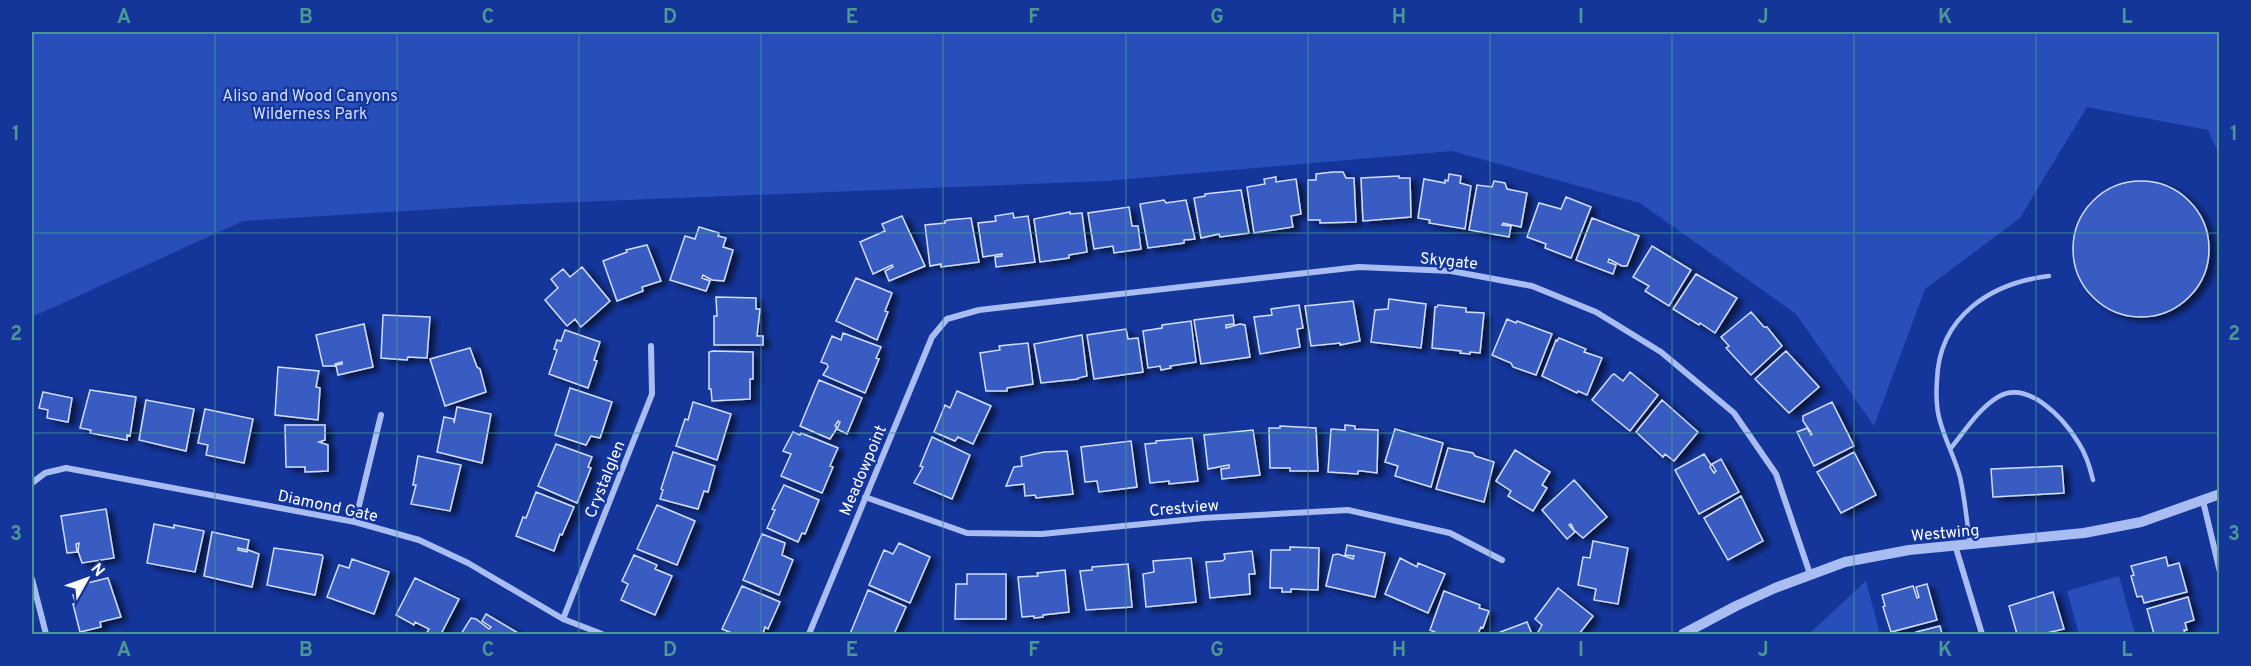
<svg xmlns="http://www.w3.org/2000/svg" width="2251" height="666" font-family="Overpass,sans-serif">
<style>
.green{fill:#274eb9}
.building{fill:#385cc1;stroke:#d1ddfd;stroke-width:1.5;filter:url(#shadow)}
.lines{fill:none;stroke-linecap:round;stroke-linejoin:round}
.service{stroke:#a9bdf3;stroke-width:4.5}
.minor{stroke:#a9bdf3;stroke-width:6}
.tertiary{stroke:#a9bdf3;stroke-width:10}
.grid{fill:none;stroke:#4b9892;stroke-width:1.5;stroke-opacity:0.55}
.labels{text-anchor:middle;stroke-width:4.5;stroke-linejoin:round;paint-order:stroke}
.park-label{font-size:16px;fill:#d1ddfd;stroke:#14369b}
.street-label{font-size:16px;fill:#fff;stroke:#14369b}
.neatline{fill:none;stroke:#4b9892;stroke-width:2}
.grid-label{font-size:20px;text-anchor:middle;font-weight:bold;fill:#4b9892}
</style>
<defs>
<filter id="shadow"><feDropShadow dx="6" dy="3.5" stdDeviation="3" flood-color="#0009"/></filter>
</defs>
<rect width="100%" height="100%" fill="#14369b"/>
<path class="green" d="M32 32H2219V155L2208 130 2087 107 2020 218 1925 289 1874 426 1796 314 1640 203 1452 151 1105 181 503 205 243 221 32 317Z
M2119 576 2135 634H2079L2067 591Z
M1866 581 1880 634H1809Z"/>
<path class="building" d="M1333 172H1343L1346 178H1354L1356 222 1320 223V220H1308V180H1316V174Z
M1449 174 1461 176 1460 183 1471 186 1465 229 1429 223 1430 220 1418 218 1424 179 1445 183V180L1448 181Z
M1399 176V178H1410L1411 217 1363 221 1361 178Z
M1276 177V182L1296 179 1301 214 1291 216 1293 227 1254 233 1247 187 1265 184 1264 179Z
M1494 181 1505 183 1507 189 1527 193 1521 227 1503 223 1502 225 1511 226 1509 237 1469 230 1477 185 1492 187Z
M2073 249a68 68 0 1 1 136 0a68 68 0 1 1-136 0Z
M1241 190 1249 233 1220 237 1219 234 1201 238 1194 198 1205 196V194Z
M1566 197 1591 207 1571 258 1545 248 1546 244 1527 237 1539 203 1561 209Z
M1164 200 1166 203 1186 200 1195 239 1184 240V243L1148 248 1140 204Z
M1129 207 1132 226H1138L1141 249 1114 253 1113 246 1094 249 1088 213Z
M1070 212V214L1082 213 1087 252 1069 255V258L1040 262 1034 219Z
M1013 213 1014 218 1028 216 1035 262 996 267 995 257 1002 256V254L983 257 978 223 996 221 995 216Z
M902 216 925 266 889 281 885 271 893 267 892 265 873 274 860 242 885 231 882 224Z
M971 218 979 262 941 267V264L930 266 925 225 945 223V221L948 220Z
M1592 218 1639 236 1627 266H1622L1609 259 1608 262 1616 265 1613 274 1576 260Z
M699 227 719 233 718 236 726 238 723 247 733 250 724 281 712 280 703 275 702 278 710 281 706 291 670 280 685 236 695 239Z
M647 245 661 281 642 287 643 291 617 301 603 261 627 252 626 250Z
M1652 246 1691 270 1669 306 1645 291 1649 286 1633 277Z
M582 267 610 301 581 327 575 319 567 326 545 300 558 288 551 279 563 269 570 277Z
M1696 274 1737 298 1715 333 1700 323 1699 325 1673 309Z
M856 278 892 293 885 311 888 312 877 340 836 321Z
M716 297 756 298V309H760L757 336H763V345H714V316H717Z
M1389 299 1426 304 1421 348 1371 342 1375 310 1388 309Z
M1353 301 1360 341 1340 345V343L1311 346 1305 306Z
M1299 305 1303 328 1297 329 1300 347 1260 354 1254 317 1272 315 1271 309Z
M1438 305 1466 308V312L1484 313 1480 353 1470 352V354L1460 353 1461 351 1432 348 1435 307H1437Z
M1751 312 1764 327H1767L1782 346 1751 375 1726 348 1729 346 1721 337Z
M383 315 430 317 427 358 408 357 407 360 381 358Z
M1233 315 1234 324 1226 325V328L1240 324 1245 325 1250 357 1201 364 1194 320Z
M1507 319 1516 323 1517 321 1552 334 1536 375 1513 367 1511 363 1492 355Z
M1191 321 1196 362 1170 366 1171 368 1161 370 1160 366 1148 368 1143 331 1162 328V325Z
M364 324 373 367 338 375 336 365 342 364V362L335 364V366H323L316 335Z
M1126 329 1128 339 1138 338 1143 372 1094 379 1087 335Z
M565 330 600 342 594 360 597 361 588 388 549 374 557 350 554 349 557 340 561 341Z
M843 333 881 347 876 358 879 359 865 393 823 375 828 367 827 364 821 362 832 336 841 340Z
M1082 335 1087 376 1078 378V379L1041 383 1034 344Z
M1559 338 1586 349 1584 352 1602 358 1587 395 1578 391 1577 393 1542 376 1556 340 1557 341Z
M1028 343 1033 384 1007 388V391H986L980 353 1000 350 999 346Z
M470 348 477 367 480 369 486 392 445 406 430 359Z
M713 351 753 352V379H750V399L712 401 711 389H709V352Z
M1786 351 1819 387 1789 413 1755 379Z
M278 367 319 371 316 387 320 388 318 420 275 415Z
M1630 372 1658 395 1630 431 1592 400 1612 375 1614 374 1623 381Z
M819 380 862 398 847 434 837 429 840 422 838 421 835 426 837 428 830 439 800 426Z
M570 388 612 402 600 438 591 436 586 445 555 435Z
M90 390 136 397 130 436 127 435V440L90 433 91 430 80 428Z
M957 391 991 406 973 444 958 437 955 441 934 432 945 405 950 408Z
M43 392 72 398 68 422 47 418 48 410 39 408Z
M146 400 194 409 186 451 139 440Z
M1662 400 1698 432 1674 461 1665 454 1663 457 1636 432Z
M693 402 731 414 717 460 676 446 685 419 688 420Z
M1832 402 1854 446 1814 466 1797 432 1807 428 1811 435 1812 434 1803 421V416Z
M457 407 491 414 482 463 437 452 444 417 454 419V423Z
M205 409 253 419 244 463 206 455 208 445 198 443Z
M285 425H325V440L319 442 328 445V471L305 472V467H286Z
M1345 425 1355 426V429L1378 430 1377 473 1362 471H1358V474L1328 472 1331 429 1345 430Z
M1280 426 1316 428 1318 471H1290V468H1270L1269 428H1280Z
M1395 429 1443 443 1431 487 1395 476 1398 466 1385 462Z
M1253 430 1260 475 1222 479 1221 469 1229 468V465L1208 469 1204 435Z
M793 432 800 435 801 433 838 448 830 466 833 467 822 493 781 476 791 454 783 451Z
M932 437 970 455 952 499 914 483 923 467 920 466Z
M1192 438 1198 481 1169 484V481L1150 483 1145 444 1156 443V441Z
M1131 441 1137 487 1099 492 1097 481 1085 482 1081 447Z
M556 444 592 457 588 467 591 468 577 503 538 486Z
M1448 448 1473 453 1475 456 1494 462 1484 502 1436 489Z
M1515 450 1550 472 1542 485 1547 488 1533 511 1508 496 1511 491 1496 481Z
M1067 451 1073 494 1036 498 1035 495 1025 496 1024 484 1006 486 1014 467 1022 466 1021 457 1044 452Z
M673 452 715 466 708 492 704 491 698 509 660 499 663 490 661 489Z
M1854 452 1876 495 1841 513 1817 472Z
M1704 454 1711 465 1710 467 1714 473 1716 471 1712 464 1721 459 1739 492 1699 514 1675 470Z
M418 456 461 465 450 511 411 504 416 485H413Z
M2062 466 2064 493 1993 497 1991 469Z
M1574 480 1607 517 1583 538 1574 530 1571 524 1569 525 1575 532 1567 539 1542 510Z
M784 485 819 500 805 534 802 533 798 542 767 528 775 510 772 509Z
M536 492 574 507 562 535 560 534 554 551 516 536 523 517 526 518Z
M1741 496 1763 541 1728 560 1704 518Z
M657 505 695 521 677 565 637 549Z
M106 509 114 558 82 563 78 551 79 543 76 544 77 552 67 553 61 516Z
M154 524 174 528V525L204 531 195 572 147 563Z
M212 532 249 540 247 550 238 548V550L247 552 248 550 259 554 252 587 204 576Z
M762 534 785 543 782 555 793 560 779 595 743 580Z
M1593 541 1628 548 1618 604 1594 600 1596 589 1578 585 1583 557 1590 558Z
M899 543 930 557 910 603 869 585 884 550 893 554Z
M1347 545 1385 553 1375 597 1326 586 1333 555 1338 554 1353 559 1354 556 1345 555Z
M1290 547 1319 548 1318 590 1291 589V592H1282V588H1270L1271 550H1290Z
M274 548 322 555 323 557 315 595 267 585Z
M1252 551 1255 574H1249L1250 594 1210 598 1206 562 1222 561 1225 559 1224 554Z
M634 555 657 565 655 569 672 576 655 615 621 600 628 584 622 581Z
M2166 557 2168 566 2179 563 2187 592 2144 603 2142 596 2137 597 2131 576 2134 575 2131 566Z
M1191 558 1196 602 1146 607 1143 574 1154 572 1153 561Z
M1400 558 1417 567 1418 563 1445 574 1428 613 1385 594Z
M352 559 389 572 374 614 327 597 339 565 349 568Z
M1128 564 1132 607 1086 610 1080 571 1092 570V567Z
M1065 570 1069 612 1043 615V617L1034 618V616L1022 617 1018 577 1038 576 1037 573Z
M967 574H1006V619H955L956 584H967Z
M108 578 121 617 100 622 101 627 80 632 73 604H76L73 595 77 594 75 586Z
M415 578 459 599 441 634H426L429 629 415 622 414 625 396 615Z
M1927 584 1937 620 1891 632 1883 607 1885 606 1882 595 1913 586 1917 598 1919 597 1916 587Z
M742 586 780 602 768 629 765 627 763 634H734L722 629Z
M1558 588 1593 616 1579 634H1537L1542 625 1535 619Z
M868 590 906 607 894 634H850Z
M1444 591 1480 605 1479 608 1489 611 1483 628 1481 627 1478 634H1439L1430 630Z
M2053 592 2064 629 2042 634H2017L2009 606Z
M2188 597 2194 620 2185 623 2187 630H2184L2185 634H2154L2147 609Z
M486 614 518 633 517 634H461L471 618 476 619 489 629 491 627 482 621Z
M1527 622 1532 634H1495Z
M1940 626 1942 634H1916V632Z"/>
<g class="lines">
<path class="service" d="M1951 448C1965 431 1978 409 1998 397 2028 379 2064 419 2078 442 2086 454 2090 467 2093 480
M1970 545C1967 522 1965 499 1960 477 1955 458 1945 440 1940 421 1936 408 1936 394 1937 380 1939 316 1991 283 2049 276"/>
<path class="minor" d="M32 483 45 473 66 468 355 522 419 540 468 563 563 619 602 634
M865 497 967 533 1042 534 1204 518 1348 510 1450 533 1502 560
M2203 501 2220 572
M355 522 381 415
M1955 545 1982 634
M32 579 46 634
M563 619 652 394 651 346
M809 634 932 337 947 319 979 310 1359 267 1451 271 1532 286 1596 312 1661 352 1734 413 1776 474 1810 574"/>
<path class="tertiary" d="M1683 634 1736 606 1775 588 1845 562 1909 550 2084 533 2141 522 2220 494"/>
</g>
<path class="grid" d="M215 32V634M397 32V634M579 32V634M761 32V634M943 32V634M1126 32V634M1308 32V634M1490 32V634M1672 32V634M1854 32V634M2036 32V634M32 233H2220M32 433H2220"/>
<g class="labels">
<g class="park-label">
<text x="310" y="101">Aliso and Wood Canyons<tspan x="310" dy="18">Wilderness Park</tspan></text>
</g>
<g class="street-label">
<text transform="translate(1449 260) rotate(6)" y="6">Skygate</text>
<text transform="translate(862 470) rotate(-67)" y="6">Meadowpoint</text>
<text transform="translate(604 479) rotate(-68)" y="6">Crystalglen</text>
<text transform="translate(328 505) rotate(12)" y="6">Diamond Gate</text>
<text transform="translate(1184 507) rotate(-5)" y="6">Crestview</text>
<text transform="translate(1945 532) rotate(-5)" y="6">Westwing</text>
</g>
</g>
<rect width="2251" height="666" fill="none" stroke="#14369b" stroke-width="66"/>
<g transform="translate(87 579) rotate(50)" stroke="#14369b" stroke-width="4.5" paint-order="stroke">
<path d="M0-4.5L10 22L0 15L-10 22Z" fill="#ffffff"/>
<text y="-9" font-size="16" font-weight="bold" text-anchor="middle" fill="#ffffff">N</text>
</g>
<rect x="33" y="33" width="2185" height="600" class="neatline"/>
<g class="grid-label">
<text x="124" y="23">A</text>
<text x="306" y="23">B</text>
<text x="488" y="23">C</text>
<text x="670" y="23">D</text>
<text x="852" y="23">E</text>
<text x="1034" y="23">F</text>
<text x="1217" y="23">G</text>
<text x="1399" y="23">H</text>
<text x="1581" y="23">I</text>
<text x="1763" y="23">J</text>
<text x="1945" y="23">K</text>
<text x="2127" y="23">L</text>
<text x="16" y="140">1</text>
<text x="2234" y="140">1</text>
<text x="16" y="340">2</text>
<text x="2234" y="340">2</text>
<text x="16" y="540">3</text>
<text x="2234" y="540">3</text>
<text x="124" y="656">A</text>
<text x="306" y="656">B</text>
<text x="488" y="656">C</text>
<text x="670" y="656">D</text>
<text x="852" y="656">E</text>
<text x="1034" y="656">F</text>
<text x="1217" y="656">G</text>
<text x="1399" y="656">H</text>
<text x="1581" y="656">I</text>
<text x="1763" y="656">J</text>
<text x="1945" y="656">K</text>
<text x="2127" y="656">L</text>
</g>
</svg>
